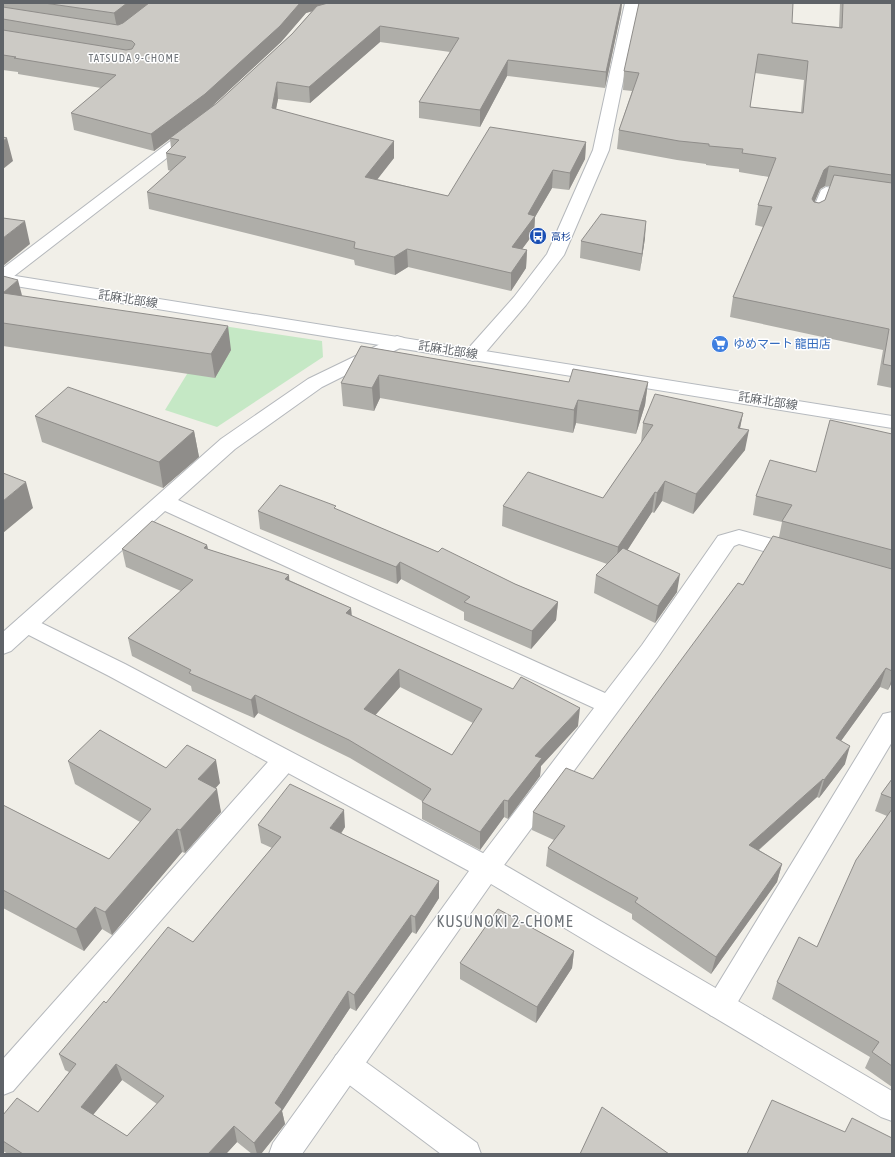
<svg xmlns="http://www.w3.org/2000/svg" width="895" height="1157" font-family="'Asap Condensed','Noto Sans JP',sans-serif">
<style>
.green{fill:#c5e8c5}
.lines{fill:none;stroke-linecap:round;stroke-linejoin:round}
.service-casing{stroke:#b5b8bc;stroke-width:2}
.minor-casing{stroke:#b5b8bc;stroke-width:2}
.tertiary-casing{stroke:#b5b8bc;stroke-width:2}
.secondary-casing{stroke:#b6babf;stroke-width:2}
.service{fill:#fff;fill-rule:evenodd}
.minor{fill:#fff;fill-rule:evenodd}
.tertiary{fill:#fff;fill-rule:evenodd}
.secondary{fill:#fff;fill-rule:evenodd}
.wall{fill:#afaea9;fill-rule:evenodd}
.shaded-wall{fill:#8f8d8a}
.building{fill:#cccac5;stroke:#8f8d8a;fill-rule:evenodd}
.labels{text-anchor:middle;stroke-width:3;stroke-linejoin:round;paint-order:stroke}
.far-transit-label{font-size:10px;fill:#164399;stroke:#fff;text-anchor:start}
.far-neighbourhood-label{font-size:11px;letter-spacing:1px;fill:#70757a;stroke:#fff}
.street-label{font-size:12px;fill:#5f6368;stroke:#fff}
.shop-label{font-size:12px;fill:#366cbe;stroke:#fff;text-anchor:start}
.near-neighbourhood-label{font-size:16px;letter-spacing:1px;fill:#70757a;stroke:#fff}
</style>
<rect width="100%" height="100%" fill="#f1efe8"/>
<path class="green" d="M217 325 322 341 323 357 217 427 165 410Z"/>
<g class="lines">
<defs>
<path id="service" d="M826 187 845 190 850 193 845 196 829 193 819 219 814 222 811 221 809 219 821 190Z"/>
<path id="minor" d="M194 125 199 127 202 130 199 133 9 280 3 281V268L189 127Z
M397 336 404 338 406 342 404 346 322 387 235 449 178 500 605 693 642 645 718 536 739 530 805 548 808 553 805 558 797 561 739 544 734 546 658 657 496 876 487 879 478 876 474 868 478 860 594 708 165 511 11 651 3 654V632L221 439 308 379Z
M892 712V742L730 1015 720 1019 710 1015 706 1006 710 997 883 714Z
M284 751 293 754 296 761 293 768 13 1091 3 1095V1059L275 754Z
M346 1051 356 1055 477 1143 481 1154H441L336 1075 331 1065 336 1055Z"/>
<path id="tertiary" d="M625 3H639L609 150 564 255 526 305 480 359 473 361 466 359 464 355 466 351 514 297 547 254 593 150Z
M27 616 125 664 496 860 892 1091V1121L881 1117 491 884 302 1154H269L273 1143 469 871 109 676 19 630 16 624 19 618Z"/>
<path id="secondary" d="M3 274 892 416V428L3 284Z"/>
</defs>
<use href="#service" class="service-casing"/>
<use href="#minor" class="minor-casing"/>
<use href="#tertiary" class="tertiary-casing"/>
<use href="#secondary" class="secondary-casing"/>
<use href="#service" class="service"/>
<use href="#minor" class="minor"/>
<use href="#tertiary" class="tertiary"/>
<use href="#secondary" class="secondary"/>
</g>
<path class="wall" d="M3 3H622L621 12 605 88 507 76 480 127 419 118V102L450 52 380 42 310 103 278 99 276 109 394 158 377 179 448 196 586 142 585 159 569 190 552 188 535 217 534 233 522 249 527 250 526 268 511 291 408 267 395 275 355 265 354 260 149 209 147 192 171 171 168 170 166 153 171 148 170 139 154 151 74 130 71 113 101 88 18 74V72L3 70ZM312 11 292 34 217 103 211 107 281 42 306 13Z
M840 3H892V388L877 385 883 350 730 317 733 297 763 227 755 225 758 205 769 177 739 172V169L706 165V164L677 160 617 149 619 130 632 91 623 90 624 71 792 23 839 27ZM755 73 804 80 801 112 750 107ZM825 186H830L825 200 819 203 814 202 820 189Z
M645 238 640 271 580 258 581 241Z
M3 276 22 296 231 350 215 378 3 346Z
M361 346 569 382H648L645 405 636 434 576 423 573 433 380 398 374 411 343 406 341 383Z
M743 413 740 428 745 450 693 514 662 501 654 513 652 512 627 550 677 592 655 623 594 593 596 575 607 564 502 526 503 506 603 498 641 443 643 423Z
M35 416 194 431 199 457 163 488 42 442Z
M892 434V682L888 690 880 687 841 741 845 764 819 798 817 797 759 850 782 864 777 882 711 974 632 919V914L546 866 548 848 554 840 532 830 533 812 593 779 743 585 779 537 782 522 753 515 756 496 816 472Z
M336 509 558 602 556 620 531 649 464 620V612L401 579 397 584 260 529 258 511Z
M207 545 208 549 289 580 351 608 352 616 578 726 541 766 540 776 508 819 504 817 480 850 422 819V801L350 758 258 713 254 718 192 691 191 686 132 656 128 638 181 591 126 567 122 549ZM400 687 473 723 452 755 375 715Z
M68 761 166 768 220 783 215 789 221 812 185 853 182 852 112 935 102 929 84 951 3 908V805L109 859 140 822 75 784Z
M892 779V1087L865 1068 870 1057 772 999 777 982 817 947 887 816 875 811 881 794Z
M258 825 345 827 341 834 439 881V898L416 934 412 932 356 1011 350 1008 282 1111 285 1124 261 1154H252L237 1142 226 1154H8L3 1151V1115L38 1112 69 1072 65 1070 59 1054 106 1003 193 942 272 848 261 843ZM122 1080 157 1104 127 1136 93 1115Z
M574 951 572 968 536 1023 460 979V963Z"/>
<path class="shaded-wall" d="M127 3H150L117 28 114 13Z
M300 3H341L306 13 281 42 207 111 154 151 151 134Z
M621 3H622L621 12 605 88 606 72Z
M380 26V42L310 103 309 87Z
M508 60 507 76 480 127V110Z
M277 82 278 99 273 124 272 108Z
M7 138 13 161 3 169V141Z
M394 141V158L366 194 365 177Z
M586 142 585 159 569 190 570 173Z
M829 166 825 186 820 189 808 218 812 199 824 170Z
M553 170 552 188 535 217 534 233 511 264 512 247 528 214Z
M25 221 30 244 3 266V238Z
M646 221 645 238 640 271 642 254Z
M407 249 408 267 395 275 394 257Z
M527 250 526 268 511 291V273Z
M18 280 24 303 3 293Z
M228 326 231 350 215 378 211 354Z
M379 375 380 398 374 411 372 388Z
M648 382 645 405 636 434 639 411Z
M578 400 576 423 573 433 574 410Z
M743 413 739 433 738 428Z
M749 430 745 450 693 514 696 494Z
M194 431 199 457 163 488 159 462Z
M665 481 662 501 654 513 657 493Z
M26 482 33 508 3 533V501Z
M655 492 652 512 616 568 618 547Z
M207 545 210 562 204 548Z
M400 562 401 579 397 584 396 567Z
M680 574 677 592 655 623 658 606Z
M289 575 290 593 285 579Z
M558 602 556 620 531 649 532 631Z
M351 608 352 626 346 613Z
M886 668 880 687 830 756 836 738Z
M399 669 400 687 365 727 364 709Z
M892 678V682L888 690Z
M255 695 258 713 254 718 251 700Z
M580 708 578 726 541 766 540 776 508 819V801L535 756Z
M850 746 845 764 819 798 824 780Z
M216 760 220 783 203 802 198 779Z
M823 779 817 797 745 862 749 845Z
M217 789 221 812 185 853 180 830Z
M504 800V817L480 850V832Z
M344 810 345 827 332 846 330 828Z
M177 829 182 852 112 935 105 912Z
M782 864 777 882 711 974 716 957Z
M439 881V898L416 934 415 917Z
M95 907 102 929 84 951 76 929Z
M411 915 412 932 356 1011 354 995Z
M574 951 572 968 536 1023 537 1007Z
M348 991 350 1008 282 1111 285 1124 261 1154H257L254 1143 275 1103Z
M116 1064 122 1080 87 1122 81 1107Z
M234 1126 237 1142 226 1154H208Z"/>
<path class="building" d="M44 3H127L114 13Z
M149 3H300L280 26 205 94 151 134 71 113 116 75 14 58 16 57 3 55V30L126 50 132 49 135 44 132 41 3 19V7L118 25 123 23Z
M328 3H621L606 72 508 60 480 110 419 102 459 38 380 26 309 87 277 82 272 108 394 141 365 177 448 196 490 127 586 142 570 173 553 170 528 214 535 216 512 247 527 250 511 273 407 249 394 257 354 248 355 242 147 192 186 157 166 153 179 140 170 138 217 103 292 34 317 6Z
M639 3H793L792 23 842 28 843 3H892V175L829 166 824 170 812 199 814 202 819 203 825 200 834 175 892 183V366L883 364 889 329 733 297 772 207 758 205 776 158 742 153 743 149 709 146V144L679 141 619 130 639 73 624 71ZM758 54 808 61 803 113 750 107Z
M3 137 7 138 3 141Z
M601 214 646 221 642 254 581 241Z
M3 218 25 221 3 238Z
M3 276 18 280 3 293 228 326 211 354 3 323Z
M361 346 569 382 573 369 648 382 639 411 578 400 574 410 379 375 372 388 341 383Z
M68 387 194 431 159 462 35 416Z
M655 394 743 413 738 428 749 430 696 494 665 481 657 493 655 492 618 547 503 506 528 472 603 498 653 425 643 423Z
M830 420 892 434V550L782 521 792 505 756 496 770 460 816 472Z
M3 473 26 482 3 501Z
M280 485 336 506 334 508 438 552 442 548 515 584 558 602 532 631 464 602 470 597 400 562 396 567 258 511Z
M152 521 207 545 204 548 289 575 285 579 351 608 346 613 513 689 521 677 580 708 535 756 542 758 508 801 504 800 480 832 422 802 431 789 349 740 255 695 251 700 189 673 191 670 128 638 193 580 122 549ZM399 669 482 709 452 755 364 709Z
M773 536 892 569V671L886 668 836 738 850 746 824 780 823 779 749 845 782 864 716 957 635 902 638 898 548 848 565 826 533 812 566 768 593 779 738 583 743 585Z
M623 548 680 574 658 606 596 575Z
M100 730 166 768 187 745 216 760 198 779 217 789 180 830 177 829 105 912 95 907 76 929 3 890V805L109 859 151 809 68 761Z
M892 779V798L881 794Z
M290 784 344 810 330 828 439 881 415 917 411 915 354 995 348 991 275 1103 282 1109 254 1143 234 1126 208 1154H23L3 1141V1115L17 1098 38 1112 76 1064 59 1054 104 1001 106 1003 168 927 193 942 281 837 258 825ZM116 1064 164 1096 127 1136 81 1107Z
M892 809V1066L872 1052 879 1042 777 982 799 937 817 947 856 860Z
M498 909 574 951 537 1007 460 963Z
M772 1100 845 1132 852 1118 892 1138V1154H747Z
M602 1107 669 1154H580Z"/>
<defs>
<symbol id="bus-disc" viewBox="-11 -11 22 22"><circle r="9.5" fill="#1a4fb4" stroke="#fff"/><path d="M-5-6H5V4H4V6H2V4H-2V6H-4V4H-5ZM-3.5-4V0h7V-4ZM-3.5 1.2v1.5H-2V1.2ZM2 1.2v1.5H3.5V1.2Z" fill="#fff"/></symbol>
<symbol id="supermarket-disc" viewBox="-11 -11 22 22"><circle r="9.5" fill="#3f7fe0" stroke="#fff"/><path d="M-6-5.5h2.5l.6 2H6L4.5 2H-2.5L-4.4-4H-6ZM-1.5 3.2a1.3 1.3 0 1 0 .1 0ZM3 3.2a1.3 1.3 0 1 0 .1 0Z" fill="#fff"/></symbol>
</defs>
<g fill-rule="evenodd">
<use href="#bus-disc" x="528" y="226" width="20" height="20"/>
<use href="#supermarket-disc" x="710" y="334" width="20" height="20"/>
</g>
<g class="labels">
<g class="far-transit-label">
<text x="551" y="240">高杉</text>
</g>
<g class="far-neighbourhood-label">
<text x="134" y="62">TATSUDA 9-CHOME</text>
</g>
<g class="street-label">
<text transform="translate(128 299) rotate(9)" y="4">託麻北部線</text>
<text transform="translate(448 350) rotate(9)" y="4">託麻北部線</text>
<text transform="translate(768 401) rotate(9)" y="4">託麻北部線</text>
</g>
<g class="shop-label">
<text x="733" y="348">ゆめマート 龍田店</text>
</g>
<g class="near-neighbourhood-label">
<text x="505" y="927">KUSUNOKI 2-CHOME</text>
</g>
</g>
<rect width="895" height="1157" fill="none" stroke="#5f6368" stroke-width="8"/>
</svg>
